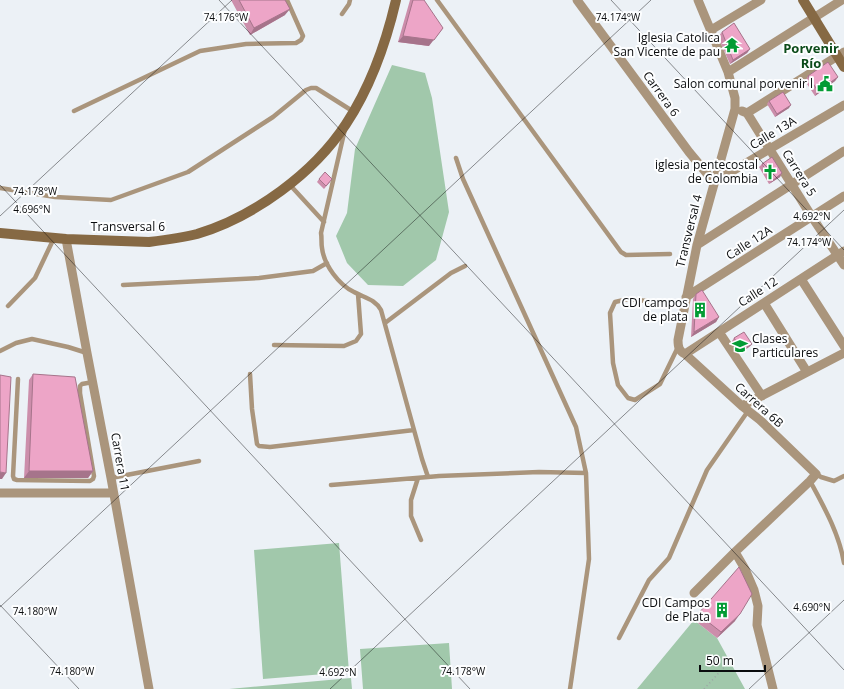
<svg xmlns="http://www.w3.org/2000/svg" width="844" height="689" font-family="'Open Sans',sans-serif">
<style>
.green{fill:#a1c8ab}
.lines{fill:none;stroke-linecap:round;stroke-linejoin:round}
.path{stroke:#9da1a5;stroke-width:1.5;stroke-dasharray:1 3;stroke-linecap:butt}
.lane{stroke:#aa957c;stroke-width:4.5}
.street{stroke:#aa957c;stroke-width:9}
.secondary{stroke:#866944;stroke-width:10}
.wall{fill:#cc8eab}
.shaded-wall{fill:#a6748b}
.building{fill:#eda5c7;stroke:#a6748b}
.ticks{fill:none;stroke:#0a0c0e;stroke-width:1;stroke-opacity:0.45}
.labels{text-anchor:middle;stroke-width:4;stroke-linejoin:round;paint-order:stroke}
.poi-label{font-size:12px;fill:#0a0c0e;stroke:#fdfeff;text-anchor:end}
.street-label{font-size:12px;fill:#0a0c0e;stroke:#fdfeff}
.neighbourhood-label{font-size:13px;font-weight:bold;fill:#0c4b1a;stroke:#fdfeff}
.ticks-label{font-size:10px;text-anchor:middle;fill:#0a0c0e;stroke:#fdfeff;stroke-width:4;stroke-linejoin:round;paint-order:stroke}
</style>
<rect width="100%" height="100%" fill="#ecf1f6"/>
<path class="green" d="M392 65 425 73 432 98 449 212 436 260 403 286 368 285 347 263 336 236 347 213 355 149Z
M339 543 349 672 263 679 254 550Z
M694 620 717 638 745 689H637Z
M449 643 452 689H363L360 649Z
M351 678 352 689H229Z"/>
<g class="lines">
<path class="path" d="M704 689 728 663"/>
<path class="lane" d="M437 0 621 252 626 255 670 254
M342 14 349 4 350 0
M74 111 200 51 246 44 296 43 301 40 303 36 287 0
M345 129 321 233C322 238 321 243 322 248 324 265 339 285 354 292 365 298 375 299 381 310L422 459 428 477 439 476 539 472 586 473
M456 158 463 179 576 427 586 473 589 559 570 689
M290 185 324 222
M0 188 55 197 111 200 188 172 273 117 306 90 311 88H316L354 112
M123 285 259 278 313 271 327 263
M8 306 35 278 54 238
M385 323 451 273 465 266
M274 345 344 346 356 341 361 334 358 294
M678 347 660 384 635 400 628 398 618 385 613 363 610 313 615 302 628 299 685 305
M0 351 16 343 32 339 68 347 87 353
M250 374 252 409 257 444 259 446 270 447 414 430
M18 379 13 476 14 479 17 480 90 481 93 479 94 476 80 393V386L82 384 93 382
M816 474 821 477 834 481 844 476
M111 478 199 461
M418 478 411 500V516L421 540
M810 481C824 507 839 533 844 563
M331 485 428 477
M619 638 649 580 669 558 707 470 748 411"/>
<path class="street" d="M577 0 689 152 714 182
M711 30 761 0
M728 72 842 0
M742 111 747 113 844 52
M747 113 812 217 844 265
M714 182 844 105
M66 239 87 353 111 478 149 689
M697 245 844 151
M801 279 844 346
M686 297 844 196
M764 303 807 372
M719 332 762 396
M685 354 844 251
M742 406 844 353
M0 493H113
M735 552 745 569 754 590 758 606 757 625 773 689
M694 593 735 552 810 481 816 474 760 420 742 406 685 354C679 351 678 347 678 340L697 245 735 109V98L728 72 698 0"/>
<path class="secondary" d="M803 0 844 67
M0 233 66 239 149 242C165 240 181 238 197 234 254 217 314 173 346 124 371 86 386 43 396 0"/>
</g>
<path class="wall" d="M231 0H285V15L250 35Z
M410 0H424L429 46 398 42Z
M722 32 750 49 747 53 730 64 718 37Z
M808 76 838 77 835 81 815 96 805 81Z
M769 101 789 108 775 117 767 104Z
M762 164 782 173 780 177 769 184 759 167Z
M319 179 330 182 324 189 317 182Z
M696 294 719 317 716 322 691 337 693 299Z
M734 338 752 344 749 347 740 353 732 341Z
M33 374 93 471 88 478H24L29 380Z
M698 614 735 621 717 638 694 620Z"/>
<path class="shaded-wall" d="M290 9 285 15 250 35 254 28Z
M443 28 429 46 398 42 403 36Z
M750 49 747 53 730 64 733 60Z
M838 77 835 81 815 96 818 91Z
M791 105 789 108 775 117 777 114Z
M782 173 780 177 769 184 772 181Z
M719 317 716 322 691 337 694 332Z
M752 344 749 347 740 353 742 350Z
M29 471H93L88 478H24Z
M0 472 6 473 2 479H0Z
M740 614 735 621 717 638 721 632Z"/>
<path class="building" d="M239 0H285L290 9 254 28Z
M413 0H424L443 28 434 40 403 36Z
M734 23 750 49 733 60 722 32Z
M828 62 838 77 818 91 808 76Z
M783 92 791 105 777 114 769 101Z
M772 157 782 173 772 181 762 164Z
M325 172 332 179 326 186 319 179Z
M702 290 719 317 694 332 696 294Z
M744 332 752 344 742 350 734 338Z
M33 374 75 377 93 471H29Z
M0 375 11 377 6 473 0 472Z
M739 567 752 594 740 614 721 632 698 614Z"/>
<path class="ticks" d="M219 0 844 670M611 0 844 250M0 185 470 689M0 216 232 0M0 605 79 689M0 607 651 0M330 689 844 210M749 689 844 600"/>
<defs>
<symbol id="temple-bare" viewBox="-9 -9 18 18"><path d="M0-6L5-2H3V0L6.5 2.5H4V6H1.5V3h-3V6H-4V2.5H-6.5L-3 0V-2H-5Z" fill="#039b34" stroke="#fdfeff" stroke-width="2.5" paint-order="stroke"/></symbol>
<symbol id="civic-bare" viewBox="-9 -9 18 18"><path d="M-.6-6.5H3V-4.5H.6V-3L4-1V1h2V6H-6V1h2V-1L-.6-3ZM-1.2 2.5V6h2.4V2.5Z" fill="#039b34" stroke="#fdfeff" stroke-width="2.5" paint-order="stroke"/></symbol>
<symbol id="church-bare" viewBox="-9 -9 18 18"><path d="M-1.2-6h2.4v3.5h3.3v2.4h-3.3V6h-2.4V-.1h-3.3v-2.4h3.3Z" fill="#039b34" stroke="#fdfeff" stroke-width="2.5" paint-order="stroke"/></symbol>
<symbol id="building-bare" viewBox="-9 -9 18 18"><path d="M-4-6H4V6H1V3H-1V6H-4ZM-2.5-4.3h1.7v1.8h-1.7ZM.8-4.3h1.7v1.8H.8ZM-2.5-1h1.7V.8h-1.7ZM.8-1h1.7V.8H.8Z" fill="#039b34" stroke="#fdfeff" stroke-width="2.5" paint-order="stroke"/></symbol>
<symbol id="school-bare" viewBox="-9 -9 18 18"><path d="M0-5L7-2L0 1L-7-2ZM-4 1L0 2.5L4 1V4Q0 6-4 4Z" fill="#039b34" stroke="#fdfeff" stroke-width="2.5" paint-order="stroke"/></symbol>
</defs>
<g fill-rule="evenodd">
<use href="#temple-bare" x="721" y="34" width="22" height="22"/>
<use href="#civic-bare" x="814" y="73" width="22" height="22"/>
<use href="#church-bare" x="759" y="161" width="22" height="22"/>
<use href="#building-bare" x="689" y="299" width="22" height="22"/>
<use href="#school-bare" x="729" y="335" width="22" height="22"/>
<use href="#building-bare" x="711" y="599" width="22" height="22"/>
</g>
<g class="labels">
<g class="poi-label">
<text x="720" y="42">Iglesia Catolica<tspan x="720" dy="14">San Vicente de pau</tspan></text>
<text x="813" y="88">Salon comunal porvenir l</text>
<text x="758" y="169">iglesia pentecostal<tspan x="758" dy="14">de Colombia</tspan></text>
<text x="688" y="307">CDI campos<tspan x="688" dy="14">de plata</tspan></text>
<text x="752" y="343" text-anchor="start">Clases<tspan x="752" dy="14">Particulares</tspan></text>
<text x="710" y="607">CDI Campos<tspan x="710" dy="14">de Plata</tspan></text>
</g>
<g class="street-label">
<text transform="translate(661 94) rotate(54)" y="4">Carrera 6</text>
<text transform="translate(773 133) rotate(-31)" y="4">Calle 13A</text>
<text transform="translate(799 173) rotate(58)" y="4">Carrera 5</text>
<text x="128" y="231">Transversal 6</text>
<text transform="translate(689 231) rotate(-76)" y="4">Transversal 4</text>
<text transform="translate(749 243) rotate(-33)" y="4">Calle 12A</text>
<text transform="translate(758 292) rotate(-33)" y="4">Calle 12</text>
<text transform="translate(759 405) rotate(42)" y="4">Carrera 6B</text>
<text transform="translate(120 462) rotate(80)" y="4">Carrera 11</text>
</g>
<g class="neighbourhood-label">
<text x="811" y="53">Porvenir<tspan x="811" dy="15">Río</tspan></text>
</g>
</g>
<g class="ticks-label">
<text x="226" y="21">74.176°W</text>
<text x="618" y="21">74.174°W</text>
<text x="35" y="195">74.178°W</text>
<text x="32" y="213">4.696°N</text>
<text x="812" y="220">4.692°N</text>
<text x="809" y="246">74.174°W</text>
<text x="812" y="611">4.690°N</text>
<text x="35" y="615">74.180°W</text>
<text x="72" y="675">74.180°W</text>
<text x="463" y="675">74.178°W</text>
<text x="338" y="676">4.692°N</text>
</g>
<path d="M700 665v6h65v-6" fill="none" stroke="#0a0c0e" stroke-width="2"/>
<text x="706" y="665" font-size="12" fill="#0a0c0e" stroke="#fdfeff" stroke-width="3" paint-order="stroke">50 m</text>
</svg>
